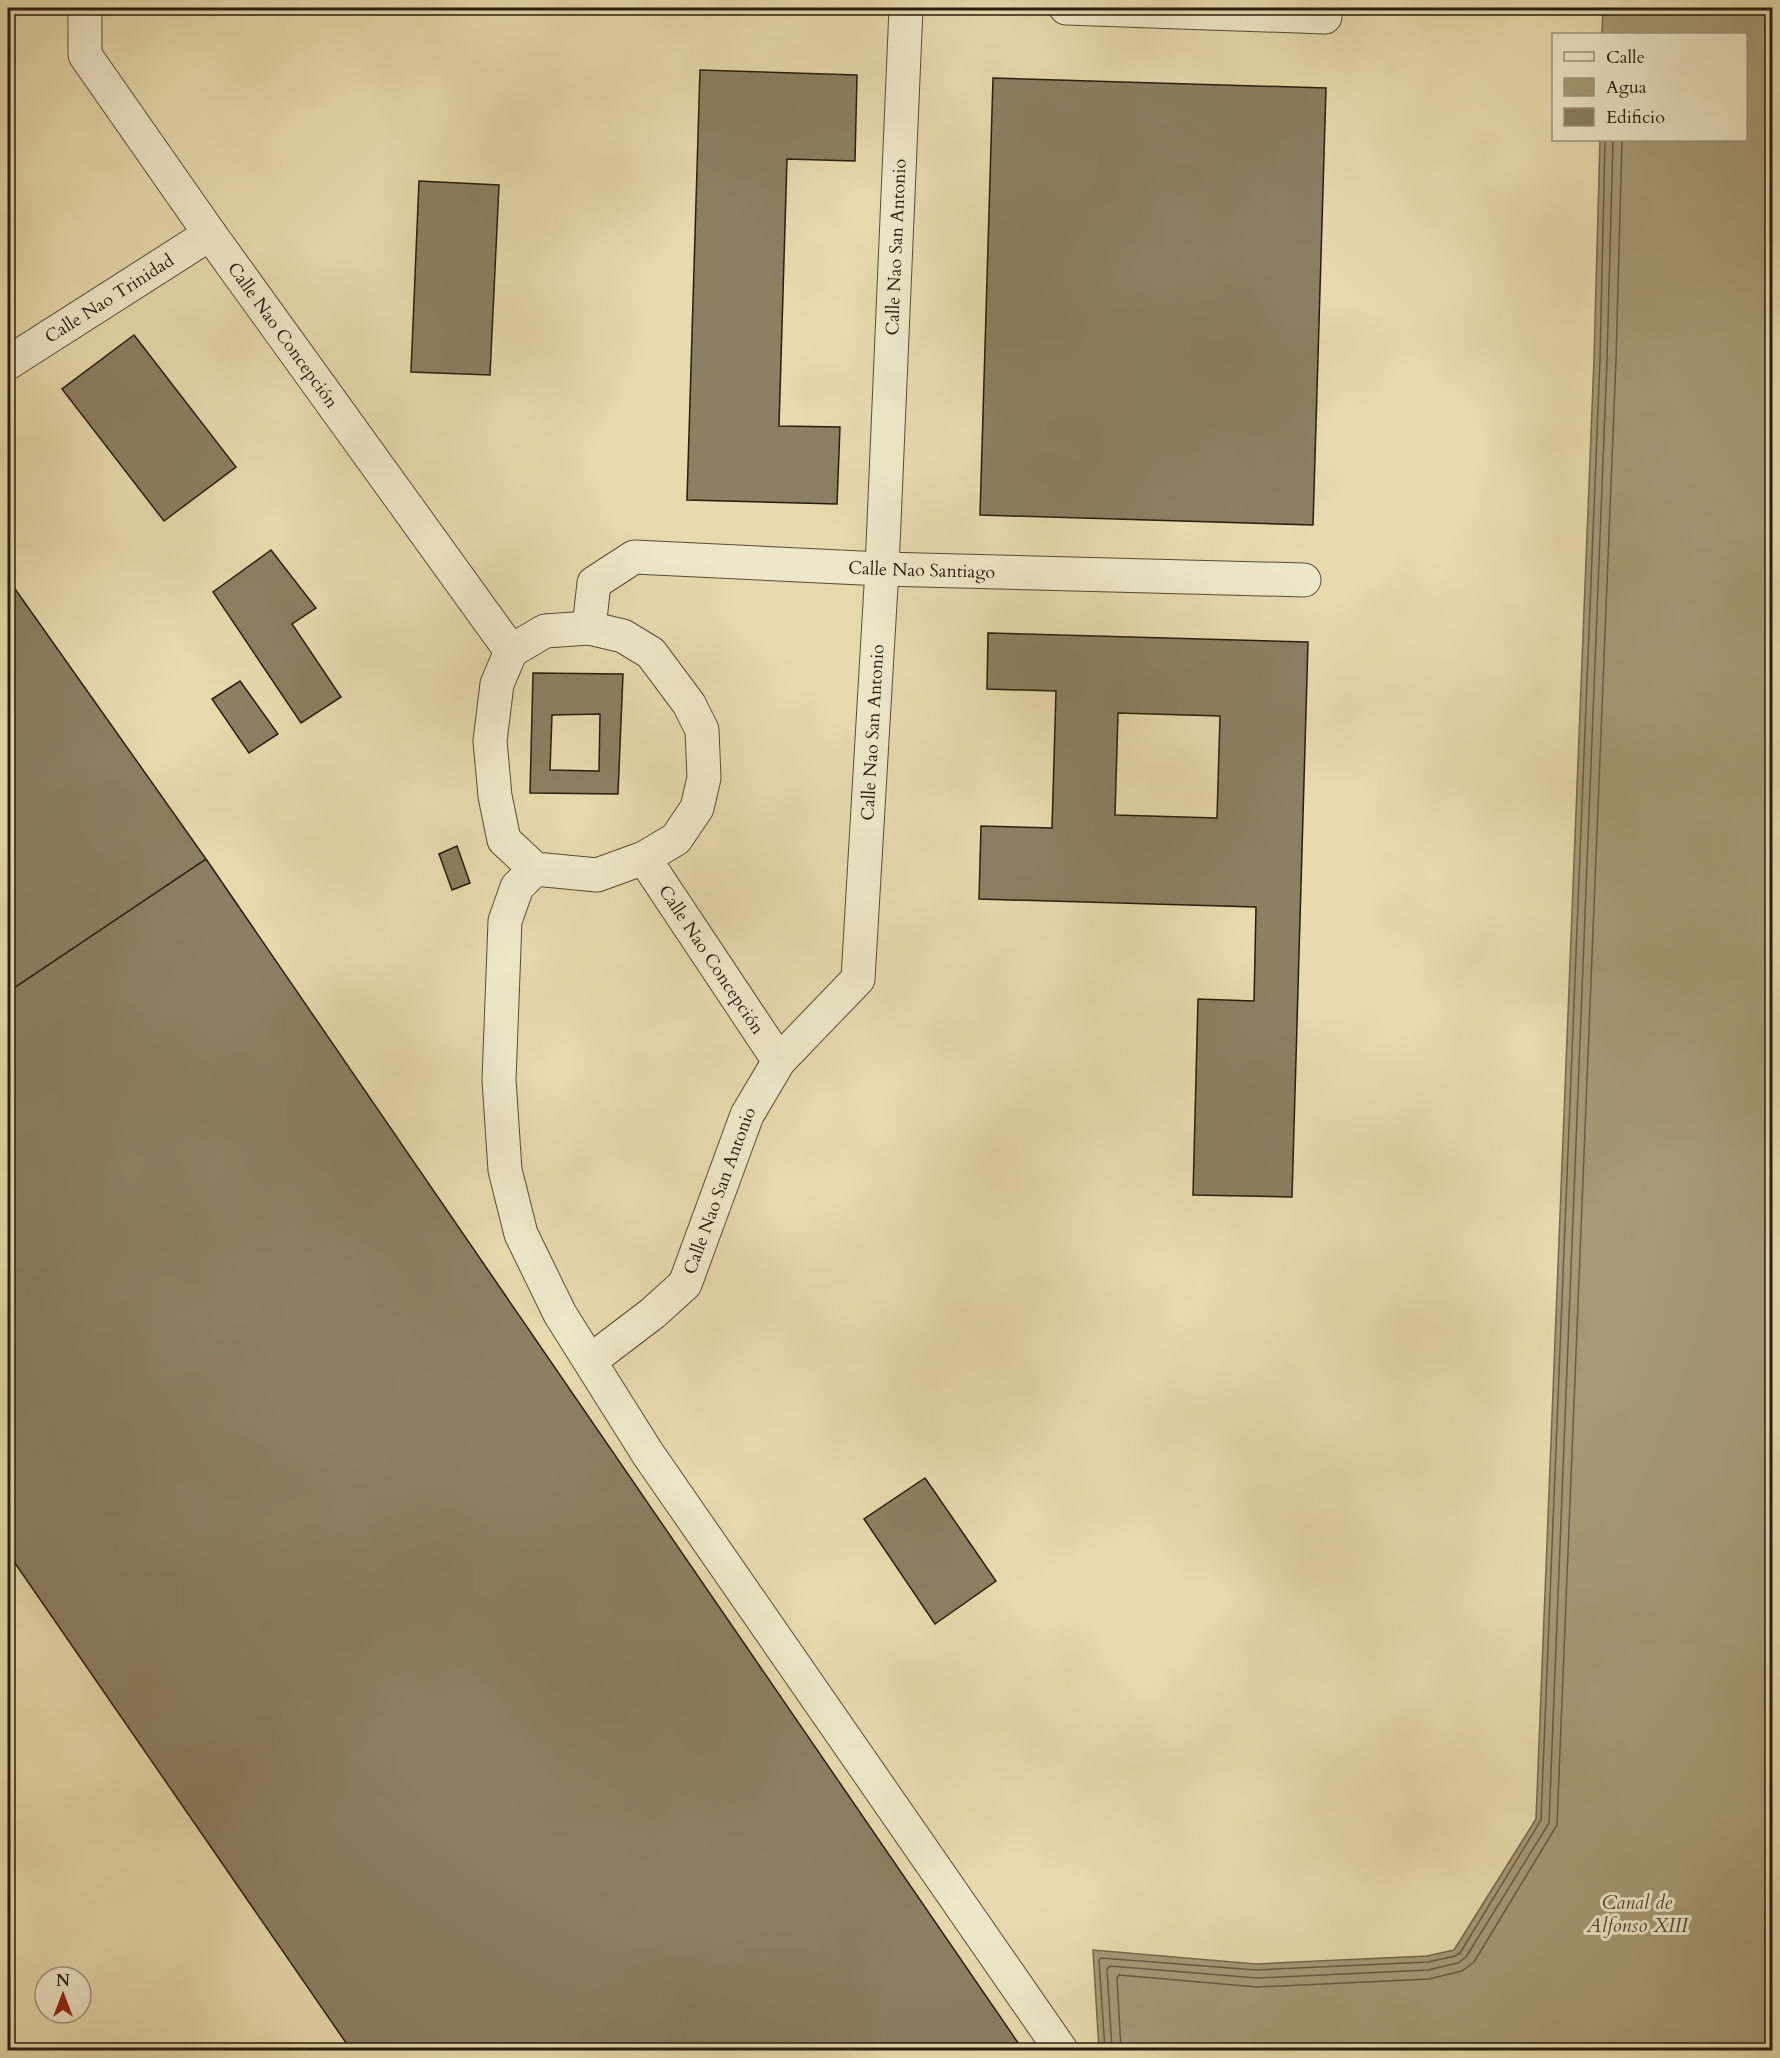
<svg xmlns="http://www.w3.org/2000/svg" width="1780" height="2058" font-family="Cardo,serif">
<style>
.water{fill:#a79a78;stroke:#75684f;stroke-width:1.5}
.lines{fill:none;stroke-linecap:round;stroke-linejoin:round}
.shore{stroke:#685c45;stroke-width:1.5}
.building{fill:#8c7f63;stroke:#291d12;stroke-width:1.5;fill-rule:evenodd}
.minor-casing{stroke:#594c39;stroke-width:35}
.minor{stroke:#f0e7ca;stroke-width:33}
.labels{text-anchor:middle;stroke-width:6;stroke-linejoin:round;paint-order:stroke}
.street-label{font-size:18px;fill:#291d12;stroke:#f0e7ca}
.water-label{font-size:20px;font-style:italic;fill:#554936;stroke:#f0e7ca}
</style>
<rect width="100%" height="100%" fill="#e8daad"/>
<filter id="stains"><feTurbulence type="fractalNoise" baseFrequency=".00333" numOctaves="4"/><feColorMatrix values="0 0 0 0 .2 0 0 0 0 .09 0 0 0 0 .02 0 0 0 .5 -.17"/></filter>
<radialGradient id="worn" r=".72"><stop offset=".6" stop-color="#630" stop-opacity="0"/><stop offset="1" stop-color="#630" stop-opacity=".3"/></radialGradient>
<path class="water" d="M1603 8H1772V2050H1099L1093 1950 1256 1964 1427 1956 1454 1950 1536 1819 1594 359 1600 140H1746V34H1602Z"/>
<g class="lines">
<path class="shore" d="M1105 2050 1099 1960 1101 1958 1256 1970 1428 1962 1455 1956 1460 1953 1541 1820 1600 359 1605 140
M1112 2050 1107 1969 1110 1966 1257 1978 1428 1970 1458 1963 1466 1957 1549 1823 1607 360 1613 140
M1121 2050 1117 1978 1119 1975 1257 1987 1429 1979 1462 1971 1474 1962 1557 1825 1616 360 1622 140"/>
</g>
<path class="building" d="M700 70 857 75 855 161 787 159 779 426 840 427 837 504 687 500Z
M993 78 1326 88 1313 525 980 515Z
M419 181 499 185 490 375 411 372Z
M134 335 236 467 164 521 62 389Z
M271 550 316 608 292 624 341 697 301 723 213 592Z
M8 579 206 859 8 992Z
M988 633 1308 642 1292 1197 1193 1195 1198 999 1254 1001 1256 907 979 899 981 826 1052 828 1056 691 987 689ZM1118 713 1220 716 1217 818 1115 815Z
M533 673 623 674 618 794 530 793Z
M240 681 278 734 249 753 212 699Z
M600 714 599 771 550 770 552 715Z
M457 846 470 883 452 890 439 854Z
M206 859 1023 2050H351L8 1553V992Z
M925 1478 996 1581 935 1624 864 1519Z"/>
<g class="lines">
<defs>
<g id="minor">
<path id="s1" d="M85 8V55L210 234 511 651"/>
<path d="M1066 8 1325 17"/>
<path id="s2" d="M8 363 210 234"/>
<path id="s3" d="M589 628 594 583 634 557 882 569 1304 580"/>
<path d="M589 628 623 636 651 653 689 704 702 730 704 778 697 808 676 839 644 858 597 875 535 869 504 840 495 796 490 741 497 684 511 651 545 631Z"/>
<path id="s4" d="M644 858 779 1061"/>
<path d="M535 869 517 887 505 921 499 1080 505 1170 521 1234 560 1314 648 1454 1061 2050"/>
<path id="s5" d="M590 1361 653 1313 685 1284 747 1115 779 1061 858 979 882 569 906 8"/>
</g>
</defs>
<use href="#minor" class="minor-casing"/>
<use href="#minor" class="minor"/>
</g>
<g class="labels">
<g class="street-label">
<text dy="6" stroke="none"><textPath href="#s5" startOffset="1212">Calle Nao San Antonio</textPath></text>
<text dy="6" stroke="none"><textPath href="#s2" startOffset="120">Calle Nao Trinidad</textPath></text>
<text dy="6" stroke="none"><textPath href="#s1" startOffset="390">Calle Nao Concepción</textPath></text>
<text dy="6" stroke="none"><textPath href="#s3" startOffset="381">Calle Nao Santiago</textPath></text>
<text dy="6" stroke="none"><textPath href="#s5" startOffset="726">Calle Nao San Antonio</textPath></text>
<text dy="6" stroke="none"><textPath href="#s4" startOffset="122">Calle Nao Concepción</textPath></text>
<text dy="6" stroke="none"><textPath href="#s5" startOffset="222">Calle Nao San Antonio</textPath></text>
</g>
<g class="water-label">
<text x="1637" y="1909">Canal de<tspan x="1637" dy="23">Alfonso XIII</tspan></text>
</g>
</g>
<rect width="1780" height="2058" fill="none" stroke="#e8daad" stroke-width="30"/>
<rect x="9" y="9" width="1762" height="2040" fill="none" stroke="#291d12" stroke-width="3"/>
<rect x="15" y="15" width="1750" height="2028" fill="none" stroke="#291d12" stroke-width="1.5"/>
<rect x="1552" y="33" width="195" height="108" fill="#f0e7ca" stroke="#a09680" stroke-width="1.5"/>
<rect x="1564" y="52" width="30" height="9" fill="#f0e7ca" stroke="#a09680" stroke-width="1.5"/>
<text x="1606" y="63" font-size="18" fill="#291d12">Calle</text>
<rect x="1564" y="78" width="30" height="18" fill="#a79a78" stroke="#a09680" stroke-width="1.5"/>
<text x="1606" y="93" font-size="18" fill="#291d12">Agua</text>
<rect x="1564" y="108" width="30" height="18" fill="#8c7f63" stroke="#a09680" stroke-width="1.5"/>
<text x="1606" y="123" font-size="18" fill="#291d12">Edificio</text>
<g transform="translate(63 1995)"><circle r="28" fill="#f0e7ca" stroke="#a09680" stroke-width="1.5"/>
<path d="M0-4.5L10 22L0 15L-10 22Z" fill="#8f2418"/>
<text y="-9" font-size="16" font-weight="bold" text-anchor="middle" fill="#291d12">N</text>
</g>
<rect width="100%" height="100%" filter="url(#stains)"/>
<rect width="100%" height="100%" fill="url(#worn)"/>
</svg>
